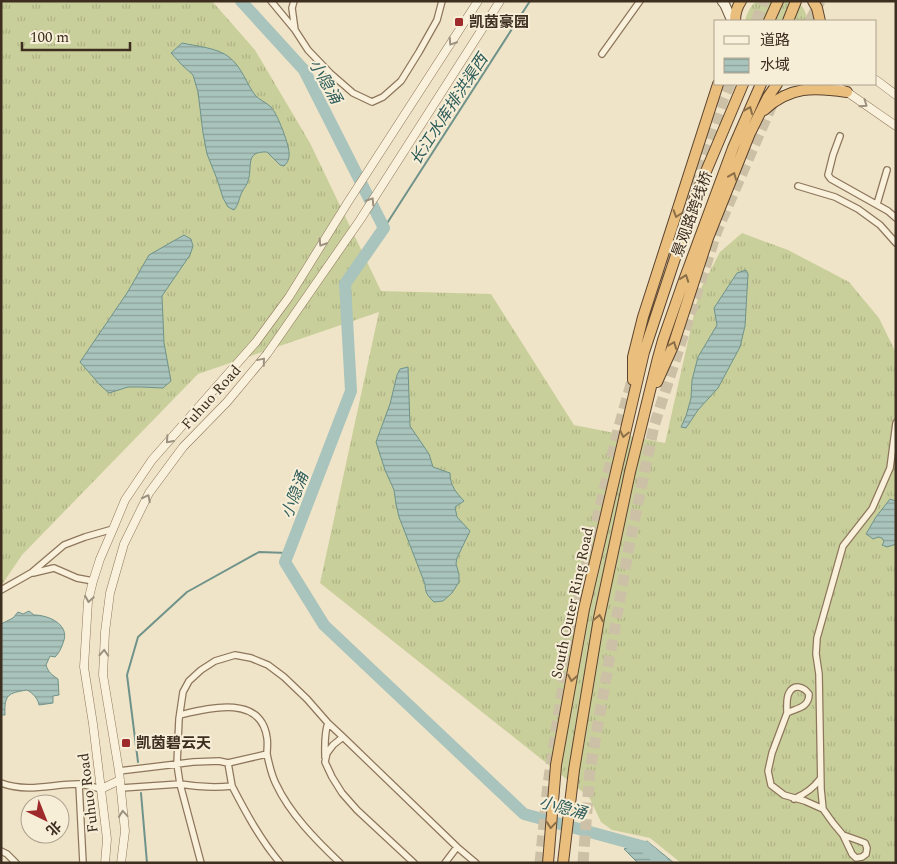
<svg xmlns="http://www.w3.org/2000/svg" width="897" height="864" font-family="Spectral,'Noto Sans SC',serif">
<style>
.grass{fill:url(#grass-tufts)}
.water{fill:url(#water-rules);stroke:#6f938a}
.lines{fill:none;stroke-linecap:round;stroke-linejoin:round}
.stream{stroke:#6f938a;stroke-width:2}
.river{stroke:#a9c4bc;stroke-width:12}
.motorway-tunnel{stroke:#ccc0a6;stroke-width:11;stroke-dasharray:11 5.5;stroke-linecap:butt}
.minor-casing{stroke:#8d765c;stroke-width:8}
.tertiary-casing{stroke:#8d765c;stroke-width:9}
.secondary-casing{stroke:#6f573f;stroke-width:11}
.trunk-casing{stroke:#5b4430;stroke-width:12}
.minor{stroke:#faf1dc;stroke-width:5.5}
.tertiary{stroke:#faf1dc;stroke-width:8}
.secondary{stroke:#faf1dc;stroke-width:9}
.trunk{stroke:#eabe7c;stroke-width:10}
.oneway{stroke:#9c907e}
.oneway2{stroke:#8b6f49}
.poi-dot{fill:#9e2a2b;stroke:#f7eed8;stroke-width:2}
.labels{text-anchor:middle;stroke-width:4;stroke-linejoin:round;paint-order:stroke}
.poi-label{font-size:15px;font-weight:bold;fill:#3d2e20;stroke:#f7eed8;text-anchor:start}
.street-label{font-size:15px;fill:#3d2e20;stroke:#f7eed8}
.water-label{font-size:16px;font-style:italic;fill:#2f5d5a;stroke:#f7eed8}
</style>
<defs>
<pattern id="grass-tufts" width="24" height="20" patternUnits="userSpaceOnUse" patternTransform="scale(1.25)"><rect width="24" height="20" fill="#c9cf9b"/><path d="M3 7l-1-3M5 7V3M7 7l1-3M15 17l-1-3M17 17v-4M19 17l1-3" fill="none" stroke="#aeb285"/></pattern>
<pattern id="water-rules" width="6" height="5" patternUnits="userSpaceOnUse" patternTransform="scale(1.25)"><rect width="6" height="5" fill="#a9c4bc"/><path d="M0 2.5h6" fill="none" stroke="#8ba098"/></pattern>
</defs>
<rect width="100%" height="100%" fill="#f0e4c8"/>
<path class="grass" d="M1 1H212L255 50 310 143 381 291 491 294 574 425 665 443 699 292 720 252 742 233 788 250 849 282 879 318 896 353V863H681L650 838 612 830 601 822 589 797 320 583 379 312 198 374 22 555 1 586Z
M756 1H797C804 7 806 13 808 21H745C747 13 750 7 756 1Z"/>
<path class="water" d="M182 43C196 46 218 48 229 57 242 67 246 83 255 95 259 100 266 102 271 107 277 113 291 148 289 156 289 160 287 163 284 166L280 165 267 152C244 151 253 167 248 181 247 185 244 188 242 192 239 198 239 204 234 210L228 207 223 198 217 179 207 154 203 133 198 92 193 75 182 65 171 53Z
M184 235 191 239 193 246 190 255 162 296 164 343 171 381 163 388 141 387H128L109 393 100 385 80 362 127 293 149 255Z
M746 270 748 274 745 326 740 347 718 388 698 410 686 428 681 427 686 416 691 398 692 380 698 357 717 325 714 308 737 273Z
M408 367 410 426 429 454 433 467 450 473C450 486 456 492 464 501L455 507 457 517 470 531 457 558 456 564 459 574V582L452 593 443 601 434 602C428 596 425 593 425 584L399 517 396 504 394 490 385 470 376 442 390 404 397 375 400 369Z
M890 499 896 501V544L887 547 882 545 884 542 882 538 878 537 873 539 869 536 866 534 876 517Z
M29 611 34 615C49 615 71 625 63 643 61 649 59 653 55 657L50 656 46 665C48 672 52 675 58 679L59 695 53 696V703L39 705C38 699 33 693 27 690 9 693 4 694 5 715H1V624L13 618 18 612 23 614Z
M647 841 674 863H638L624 849Z"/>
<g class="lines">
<path class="stream" d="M384 228 530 1
M138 762 127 675 138 637 187 592 259 552 288 553
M141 793 147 863"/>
<path class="river" d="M241 1 304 70 384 228 345 284 351 391 285 562 324 625 524 814 645 847 663 863"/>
<path class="motorway-tunnel" d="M756 21 764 1
M810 21 820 1
M643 343 656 294 723 100 730 84
M540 863 548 784 572 628 618 430 635 370
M583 863 590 770 629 547 654 426 717 231 781 84"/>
<defs>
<path id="minor" d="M271 1 295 30
M294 1 292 8 295 30 308 50 330 73 353 93 372 102 383 97 401 81 419 52 437 20 442 1
M602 54 640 1
M840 136 833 155 828 175 831 179 888 211 896 218
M798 186 835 197 858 209 880 225 896 243
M877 204 887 170
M33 573 54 568 77 578 93 581
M1 590 31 573 64 545 85 537 113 529
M787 713C787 707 786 698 789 693 794 683 804 687 809 694 809 708 797 708 787 713L772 753 768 771 771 785 784 795 805 801 823 809
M180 715C209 708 261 694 267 738 268 743 267 749 267 754L228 763
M267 754C269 764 271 774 276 784 290 814 316 840 340 863
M325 757C325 745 324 734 328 723L343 737
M219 761 228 763 232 786C214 788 198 787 180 784L177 764 193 762Z
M119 771 177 764 179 719 183 692 189 681 201 670 215 661 235 655 251 658 268 665 284 677 307 699 328 723
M1 783C29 793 51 784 78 784 86 785 94 787 101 789
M79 784 83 863
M232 786C246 813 260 839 280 863
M121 788 180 784 201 863
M794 799C805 794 813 789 820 779
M843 835 860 841 865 843 867 848 866 854 862 857 856 858 852 854 843 835 833 823 823 809 821 789 819 674 816 654 817 638 843 546 872 509 890 468 896 423
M1 851 7 854 16 863
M414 863 357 810 342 793 332 777 325 762 327 753 333 745 343 737 457 847
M445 863 457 847 476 863"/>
<path id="tertiary" d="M876 80 896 95
M832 84 847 92 896 126
M101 789 120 780
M105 863 107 839 93 724 84 667 88 601 93 581 100 559 113 529 125 500 152 460 256 342 289 297 348 202 478 1
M121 863 125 831 119 771 103 675 105 632 110 593 124 544 149 493 183 447 227 402 267 354 360 220 500 1"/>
<path id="secondary" d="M722 1 725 5 732 21"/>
<path id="trunk" d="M813 1 817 8 820 21
M735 21C735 14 737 7 741 1
M769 21 778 1
M788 21 796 1
M764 110C790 86 814 87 847 92
M633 380V357L643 317 718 84
M657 382 673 346 708 238 750 133 768 97 777 84
M548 863 556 765 584 609 644 352 696 195 743 84
M563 863 574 770 599 618 630 472 658 358 663 340 683 283 733 148 761 84"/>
</defs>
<use href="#minor" class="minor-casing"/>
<use href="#tertiary" class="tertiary-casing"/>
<use href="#secondary" class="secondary-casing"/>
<use href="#trunk" class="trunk-casing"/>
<use href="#minor" class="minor"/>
<use href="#tertiary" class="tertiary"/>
<use href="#secondary" class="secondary"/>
<use href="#trunk" class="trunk"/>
</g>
<defs><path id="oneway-chevron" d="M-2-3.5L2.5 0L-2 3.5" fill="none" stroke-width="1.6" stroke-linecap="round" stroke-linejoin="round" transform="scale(1.25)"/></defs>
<g class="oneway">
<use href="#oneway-chevron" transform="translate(452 42) rotate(123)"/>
<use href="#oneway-chevron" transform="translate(864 104) rotate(35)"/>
<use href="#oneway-chevron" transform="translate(371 201) rotate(-57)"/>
<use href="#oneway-chevron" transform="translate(322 243) rotate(122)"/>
<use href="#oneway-chevron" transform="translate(262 361) rotate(-50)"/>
<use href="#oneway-chevron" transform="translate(169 440) rotate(132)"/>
<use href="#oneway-chevron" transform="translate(147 498) rotate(-63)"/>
<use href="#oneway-chevron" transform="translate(89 599) rotate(99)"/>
<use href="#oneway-chevron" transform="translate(104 653) rotate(-87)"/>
<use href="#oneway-chevron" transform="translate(123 814) rotate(-95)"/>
</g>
<g class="oneway2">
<use href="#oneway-chevron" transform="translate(749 110) rotate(-67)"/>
<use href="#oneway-chevron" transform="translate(733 176) rotate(-68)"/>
<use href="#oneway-chevron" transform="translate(677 214) rotate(108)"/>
<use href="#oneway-chevron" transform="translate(685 278) rotate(-70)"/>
<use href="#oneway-chevron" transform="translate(673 345) rotate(-69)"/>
<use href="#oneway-chevron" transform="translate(624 434) rotate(103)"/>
<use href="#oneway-chevron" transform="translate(599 618) rotate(-79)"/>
<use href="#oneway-chevron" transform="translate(572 678) rotate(100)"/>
<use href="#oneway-chevron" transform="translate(551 825) rotate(95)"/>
</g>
<g class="poi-dot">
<rect x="454" y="17" width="10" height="10" rx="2.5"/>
<rect x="121" y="738" width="10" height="10" rx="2.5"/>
</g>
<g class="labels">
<g class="poi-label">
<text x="469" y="27">凯茵豪园</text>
<text x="136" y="748">凯茵碧云天</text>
</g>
<g class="street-label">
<text transform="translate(692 214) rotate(-70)" y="5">景观路跨线桥</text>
<text transform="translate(211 397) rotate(-48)" y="5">Fuhuo Road</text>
<text transform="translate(572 603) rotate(-78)" y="5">South Outer Ring Road</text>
<text transform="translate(88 793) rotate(-97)" y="5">Fuhuo Road</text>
</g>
<g class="water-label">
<text transform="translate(326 81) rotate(60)" y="6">小隐涌</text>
<text transform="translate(448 109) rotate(-57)" y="6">长江水库排洪渠西</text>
<text transform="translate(294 495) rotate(-69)" y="6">小隐涌</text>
<text transform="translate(563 807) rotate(15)" y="6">小隐涌</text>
</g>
</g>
<rect width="897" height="864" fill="none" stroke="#3d2e20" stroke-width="5"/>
<rect x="714" y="20" width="162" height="65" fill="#f7eed8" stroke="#ada18e"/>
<rect x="724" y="36" width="25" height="8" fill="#faf1dc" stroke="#ada18e"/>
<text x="760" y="45" font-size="15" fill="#3d2e20">道路</text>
<rect x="724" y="58" width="25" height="15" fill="url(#water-rules)" stroke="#ada18e"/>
<text x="760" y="70" font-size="15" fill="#3d2e20">水域</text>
<g transform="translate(45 819) rotate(137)"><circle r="24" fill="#f7eed8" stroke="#ada18e"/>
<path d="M0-4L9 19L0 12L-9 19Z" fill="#9e2a2b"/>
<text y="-8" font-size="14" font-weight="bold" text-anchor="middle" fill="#3d2e20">北</text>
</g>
<path d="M22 42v8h108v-8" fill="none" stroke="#3d2e20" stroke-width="2.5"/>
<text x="30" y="42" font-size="15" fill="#3d2e20" stroke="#f7eed8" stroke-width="4" paint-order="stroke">100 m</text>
</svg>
